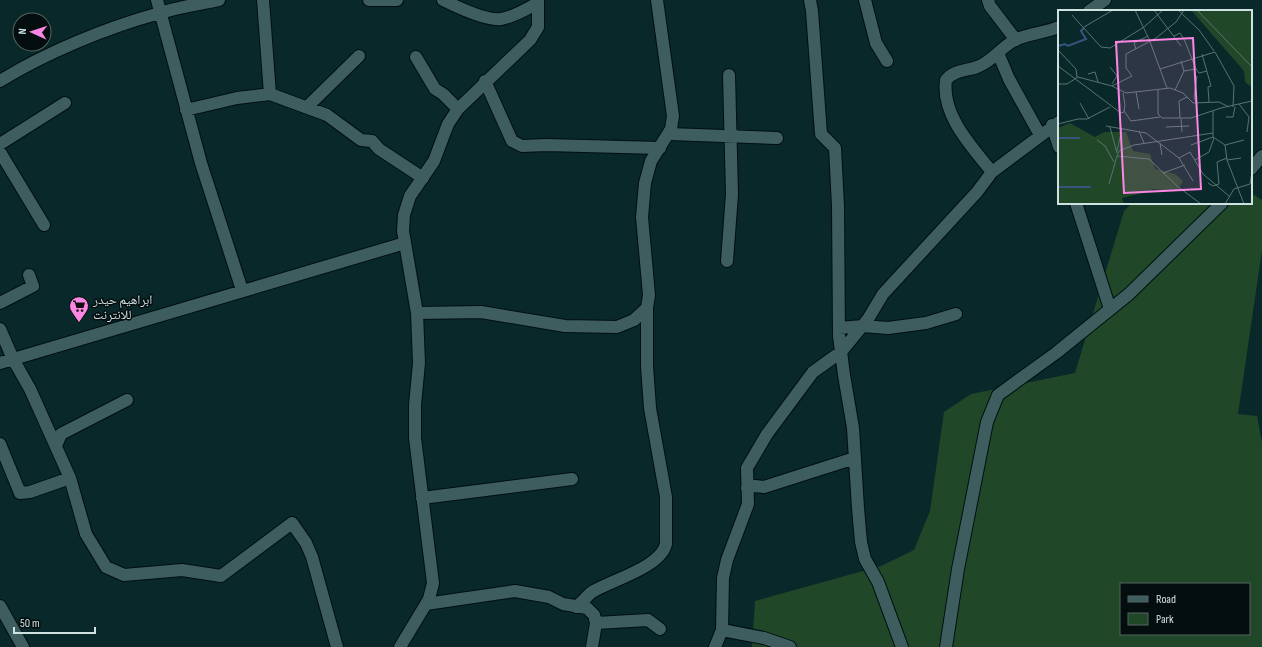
<svg xmlns="http://www.w3.org/2000/svg" width="1262" height="647" font-family="'Sofia Sans Condensed','Noto Naskh Arabic',sans-serif">
<style>
.green{fill:#204828;fill-rule:evenodd}
.lines{fill:none;stroke-linecap:round;stroke-linejoin:round}
.street-casing{stroke:#000f11;stroke-width:14}
.secondary-casing{stroke:#000f11;stroke-width:14}
.street{stroke:#3e5d5f;stroke-width:12}
.secondary{stroke:#3e5d5f;stroke-width:12}
.labels{text-anchor:middle;stroke-width:3;stroke-linejoin:round;paint-order:stroke}
.poi-label{font-size:13px;fill:#d0e1e2;stroke:#040e0f;text-anchor:start}
.inset-river{fill:none;stroke:#35557e;stroke-width:2}
.inset-road{fill:none;stroke:#597274;stroke-width:1}
.view{fill:#fc86e3;fill-opacity:0.15;stroke:#fc86e3;stroke-width:2}
.inset-edge{fill:none;stroke:#d0e1e2;stroke-width:2}
</style>
<rect width="100%" height="100%" fill="#09282a"/>
<path class="green" d="M1251 193 1262 200V250L1238 414 1257 416 1262 443V647H752L755 601 881 566 914 550 930 511 944 412 971 394 1075 373 1124 211 1132 203H1251ZM1121 584H1249V634H1121Z"/>
<g class="lines">
<defs>
<path id="street" d="M157 0 201 163 242 290
M263 0 270 94
M369 0H397
M443 0C457 7 486 21 501 19 514 17 526 9 538 3
M810 0 812 11 821 134 835 148 838 206 839 336 844 375 853 428 858 508 861 542 865 559 878 582 902 647
M865 0 876 43 887 61
M988 0 990 6 1016 40
M1089 11 1105 0
M998 53 1009 79 1040 135
M416 57 435 89 443 94 458 109
M0 81C45 53 108 27 160 13 179 7 199 4 219 0
M485 81 512 141 522 146 546 145 660 148
M307 107 359 56
M186 110 237 98 270 94 327 115 361 140 372 141 379 149 423 178
M1052 125 1059 147
M669 134 777 138
M0 144 65 103
M0 152 44 225
M1251 169 1262 156
M992 172C972 147 941 115 946 80 954 70 966 71 977 67 992 62 1001 47 1015 40 1029 33 1045 33 1059 27
M1076 203 1110 309
M727 261 732 194 729 75
M0 303 33 286 29 275
M839 328 863 326 888 328 926 323 956 314
M0 329 13 359 30 389 70 478 86 534 106 567 124 575 182 570 221 576 292 523 306 543 312 557 337 647
M0 363 405 243
M0 444 20 493 30 492 70 478
M56 446 61 434 127 400
M747 488 755 486 764 487 855 458
M422 498 572 479
M426 604 515 591 549 597 563 604 587 608 594 615 596 623 592 647
M0 606 23 647
M576 607C582 602 587 596 592 592 612 580 661 567 666 544V497L650 408 647 366V308
M596 623 648 620 660 629
M722 630 764 638 790 647
M400 647 429 599 433 583 415 438V405L419 363 417 313
M715 647 722 630 723 578 727 560 748 504 747 468 767 434 813 372 841 352 868 319 883 294 977 192 992 172 1059 122
M946 647 958 569 987 422 998 395 1056 353 1129 294 1222 203"/>
<path id="secondary" d="M538 0V27L530 40 458 109 448 124 434 161 410 196 404 215 403 231 417 313 481 312 565 326 617 327 634 320 647 308 649 295 642 217 645 183 651 161 671 129 673 116 657 0"/>
</defs>
<use href="#street" class="street-casing"/>
<use href="#secondary" class="secondary-casing"/>
<use href="#street" class="street"/>
<use href="#secondary" class="secondary"/>
</g>
<defs>
<symbol id="supermarket-pin" viewBox="-11 -11 22 30"><path d="M0 17L-7.5 6A9.5 9.5 0 1 1 7.5 6Z" fill="#fc86e3" stroke="#040e0f"/><path d="M-6-5.5h2.5l.6 2H6L4.5 2H-2.5L-4.4-4H-6ZM-1.5 3.2a1.3 1.3 0 1 0 .1 0ZM3 3.2a1.3 1.3 0 1 0 .1 0Z" fill="#111"/></symbol>
</defs>
<g fill-rule="evenodd">
<use href="#supermarket-pin" x="68" y="295" width="22" height="30"/>
</g>
<g class="labels">
<g class="poi-label">
<text x="93" y="304">ابراهيم حيدر<tspan x="93" dy="15">للانترنت</tspan></text>
</g>
</g>
<g transform="translate(1058 10)">
<rect width="194" height="194" fill="#09282a"/>
<path d="M133 0H194V77L187 72 186 61ZM12 113 37 127 46 122H68L75 141 92 144 97 159 117 164 125 171 119 181 94 179 93 181 64 188 66 194H0V118Z" fill="#204828"/>
<path class="inset-river" d="M0 36 7 34 10 36 28 29 23 21 26 18M0 128H22M0 177H33"/>
<path class="inset-road" d="M77 0 91 29 109 78M96 0 123 36M120 0 141 20 156 41M139 0 194 57M14 5 43 37 52 38 86 17 105 0M26 17 55 0M116 26 122 23 126 29 138 59M78 39 76 33 90 26M0 40 18 59 19 67M144 44 153 76 150 77 151 92M0 56 63 103 66 102 67 95 65 83M52 57 59 66 54 74M102 59 157 42 176 76 175 97M126 61 138 59 141 63 149 61M30 64 37 62 40 72M0 74H9L20 67 54 76 68 83 112 78 125 83 135 93 161 92 171 97M54 76 74 66 68 58V44L98 28 118 12 126 0M100 80V104L104 108H133L163 98 194 91M117 80 126 61 123 51M78 82 81 99M138 92 136 87 139 66M22 93 31 109M181 94 191 107 189 122M66 101 73 111 102 107M155 101V127L167 135 169 150 186 194M168 107H175L177 97M122 108 121 91 129 87M123 109 124 122M0 114 20 109H29L52 97M48 116 88 123 121 148 135 171M52 117 59 143M108 117 131 116M81 121 86 133M39 130 47 136 56 152M102 133 104 145M133 135 155 127M167 135 186 130M59 141 64 118M59 146 61 141 76 135 155 123M121 148 132 142 145 164 171 186M137 150 151 142 156 128M169 150 183 148M105 163 127 155M150 173 155 176 161 174 159 152 169 148M51 174 59 146 91 149 119 176 143 194M167 194 176 179 192 174 194 162"/>
<path class="view" d="M135 28 143 179 66 183 58 32Z"/>
<rect width="194" height="194" class="inset-edge"/>
</g>
<rect x="1120" y="583" width="130" height="52" fill="#040e0f" stroke="#566263"/>
<rect x="1128" y="596" width="20" height="6" fill="#3e5d5f" stroke="#566263"/>
<text x="1156" y="603" font-size="12" fill="#d0e1e2">Road</text>
<rect x="1128" y="613" width="20" height="12" fill="#204828" stroke="#566263"/>
<text x="1156" y="623" font-size="12" fill="#d0e1e2">Park</text>
<g transform="translate(32 32) rotate(273)"><circle r="19" fill="#040e0f" stroke="#566263"/>
<path d="M0-3L7 15L0 10L-7 15Z" fill="#fc86e3"/>
<text y="-6" font-size="11" font-weight="bold" text-anchor="middle" fill="#d0e1e2">N</text>
</g>
<path d="M14 627v6h81v-6" fill="none" stroke="#d0e1e2" stroke-width="2"/>
<text x="20" y="627" font-size="12" fill="#d0e1e2" stroke="#040e0f" stroke-width="3" paint-order="stroke">50 m</text>
</svg>
